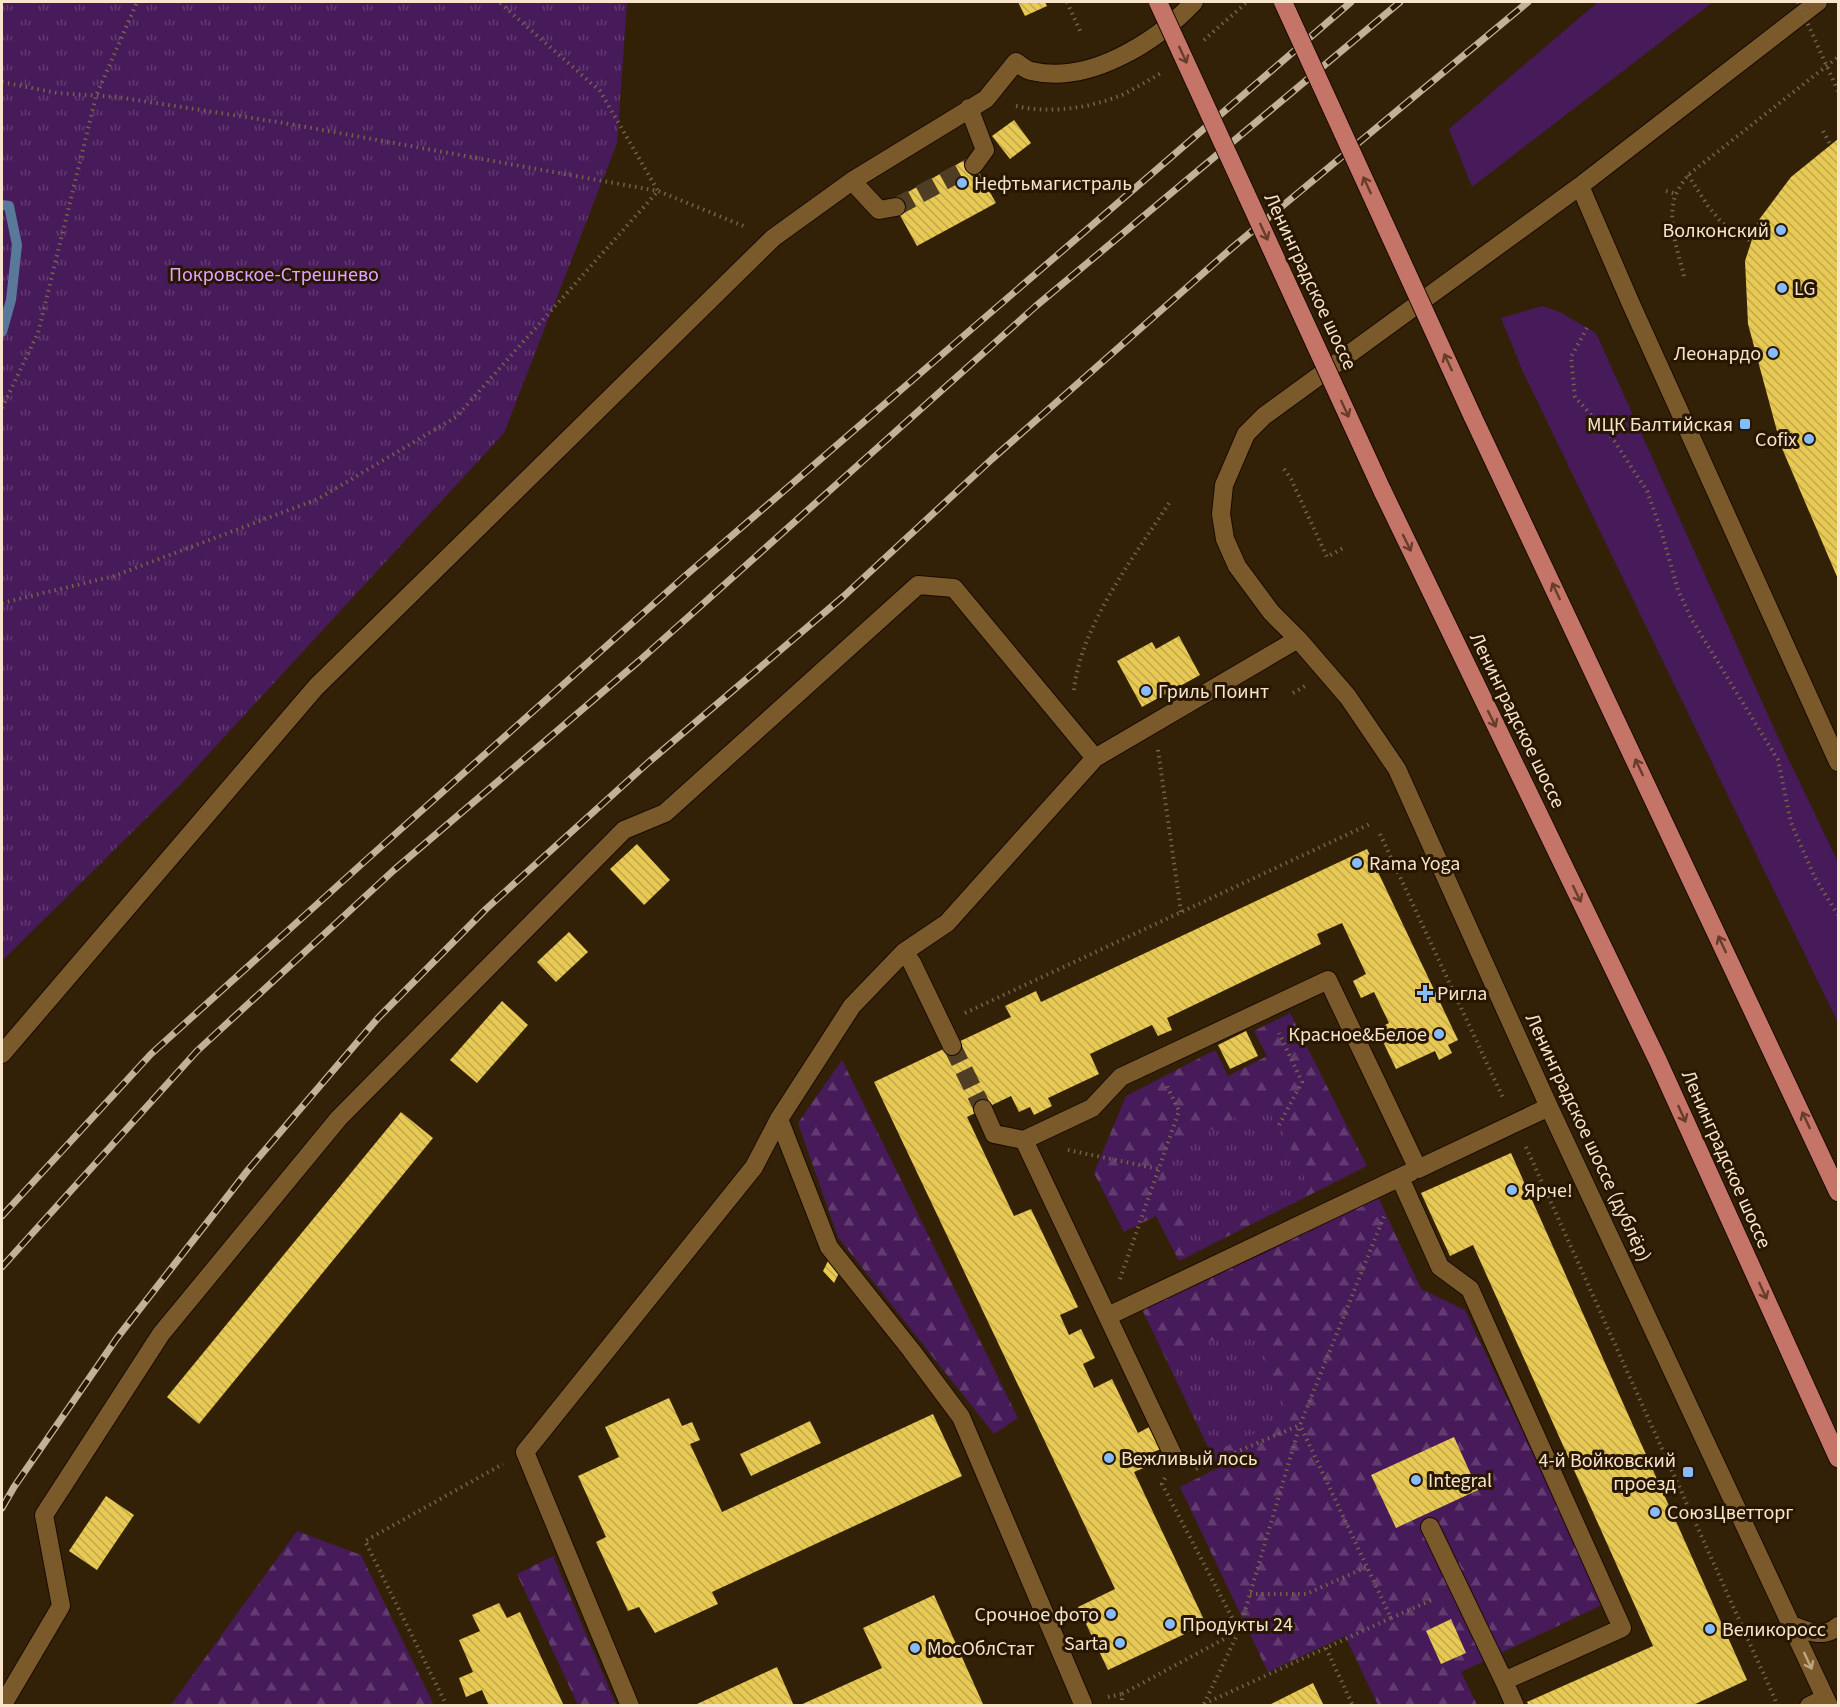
<svg xmlns="http://www.w3.org/2000/svg" width="1840" height="1707" font-family="'Source Sans 3',sans-serif">
<style>
.grass{fill:#471a59}
.forest{fill:url(#forest-firs)}
.park{fill:url(#park-tufts)}
.lines{fill:none;stroke-linecap:round;stroke-linejoin:round}
.stream{stroke:#5a7899;stroke-width:10}
.building{fill:url(#building-back-hatch)}
.minor-tunnel{stroke:#503e24;stroke-width:18;stroke-dasharray:18 9;stroke-linecap:butt}
.minor-casing{stroke:#190a00;stroke-width:20}
.major-casing{stroke:#190a00;stroke-width:20}
.path{stroke:#756349;stroke-width:4;stroke-dasharray:1.5 4.5;stroke-linecap:butt}
.minor{stroke:#7a5a2a;stroke-width:18}
.major{stroke:#c57568;stroke-width:18}
.rail-casing{stroke:#c3b197;stroke-width:7}
.rail{stroke:#281700;stroke-width:4.5;stroke-dasharray:14;stroke-linecap:butt}
.major-bridge-casing{stroke:#190a00;stroke-width:20;stroke-linecap:butt}
.path-bridge{stroke:#756349;stroke-width:4;stroke-dasharray:1.5 4.5;stroke-linecap:butt}
.major-bridge{stroke:#c57568;stroke-width:18}
.oneway{stroke:#673d2a}
.oneway2{stroke:#bfa683}
.poi-dot{fill:#87bbfb;stroke:#281700;stroke-width:2}
.labels{text-anchor:middle;stroke-width:6;stroke-linejoin:round;paint-order:stroke}
.poi-label{font-size:20px;fill:#f7e4cb;stroke:#281700;text-anchor:start}
.park-label{font-size:20px;fill:#e0a4fc;stroke:#281700}
.street-label{font-size:20px;fill:#f7e4cb;stroke:#281700}
</style>
<defs>
<pattern id="forest-firs" width="22" height="20" patternUnits="userSpaceOnUse" patternTransform="scale(1.5)"><rect width="22" height="20" fill="#471a59"/><path d="M5 1l3.5 6h-7zM16 11l3.5 6h-7z" fill="#623b70"/></pattern>
<pattern id="park-tufts" width="24" height="20" patternUnits="userSpaceOnUse" patternTransform="scale(1.5)"><rect width="24" height="20" fill="#471a59"/><path d="M3 7l-1-3M5 7V3M7 7l1-3M15 17l-1-3M17 17v-4M19 17l1-3" fill="none" stroke="#623b70"/></pattern>
<pattern id="building-back-hatch" width="6" height="6" patternUnits="userSpaceOnUse" patternTransform="scale(1.5)"><rect width="6" height="6" fill="#e7c953"/><path d="M-1 5l2 2M0 0l6 6M5-1l2 2" fill="none" stroke="#c0a84e"/></pattern>
</defs>
<rect width="100%" height="100%" fill="#322107"/>
<path class="grass" d="M1598 2H1713L1472 187 1449 129Z
M1542 306 1560 312 1596 333 1778 737 1838 862V1023L1523 372 1501 318Z"/>
<path class="forest" d="M1290 1013 1367 1166 1179 1261 1156 1216 1124 1232 1094 1173 1126 1096 1215 1050 1228 1076 1267 1056 1254 1031Z
M842 1060 1018 1418 994 1434 838 1237 798 1123Z
M1377 1195 1421 1289 1465 1310 1604 1604 1461 1672 1477 1705H1378L1345 1636 1268 1672 1180 1487 1218 1468 1141 1307Z
M297 1531 361 1555 434 1705H171Z
M553 1556 616 1705H578L517 1574Z"/>
<path class="park" d="M2 2H627L617 143 504 433 182 783 2 961Z
M1268 1102 1310 1189 1193 1244 1164 1184 1177 1146Z
M1252 1324 1290 1418 1211 1453 1168 1359Z"/>
<g class="lines">
<path class="stream" d="M2 205 9 206 17 245 11 300 2 332"/>
</g>
<path class="building" d="M1018 2H1045L1047 6 1025 16Z
M1014 120 1031 143 1010 159 992 136Z
M1838 139V579L1781 446 1748 324 1745 261 1758 221 1791 177Z
M970 157 996 203 917 246 892 201Z
M1179 636 1200 675 1142 707 1117 661 1152 642 1156 649Z
M637 844 670 880 644 905 610 869Z
M1367 849 1458 1040 1448 1045 1452 1053 1439 1060 1435 1051 1396 1069 1377 1029 1389 1023 1374 992 1361 998 1353 981 1366 974 1342 923 1317 934 1321 944 1167 1018 1172 1030 1158 1036 1152 1025 1090 1054 1099 1074 1048 1098 1052 1106 1034 1115 1030 1107 1019 1112 1011 1096 967 1117 1014 1216 1031 1209 1078 1307 1060 1315 1069 1335 1081 1329 1095 1358 1083 1364 1094 1388 1112 1379 1138 1433 1151 1426 1161 1449 1148 1454 1153 1464 1134 1472 1206 1624 1108 1670 1078 1607 1115 1589 874 1082 1011 1017 1005 1006 1036 991 1041 1002Z
M569 932 588 952 556 982 537 962Z
M502 1001 528 1025 477 1083 450 1060Z
M1246 1031 1258 1056 1230 1069 1218 1045Z
M401 1112 433 1138 199 1424 167 1397Z
M1511 1153 1747 1680 1691 1706H1529L1527 1702 1653 1646 1473 1245 1450 1256 1421 1193Z
M829 1259 841 1269 834 1283 823 1271Z
M669 1398 682 1426 692 1422 700 1440 690 1444 722 1512 933 1414 962 1476 712 1592 718 1604 655 1633 639 1607 628 1611 596 1542 606 1537 578 1476 619 1457 605 1427Z
M810 1421 821 1443 751 1476 740 1454Z
M1454 1437 1478 1490 1396 1528 1371 1475Z
M106 1496 134 1515 97 1570 69 1551Z
M934 1595 983 1704 979 1706H798L882 1668 863 1628Z
M499 1603 507 1618 520 1612 564 1706H489L482 1690 466 1697 459 1678 473 1672 459 1640 480 1631 472 1615Z
M1451 1619 1466 1653 1441 1664 1426 1631Z
M777 1667 794 1706H698L697 1704Z
M1313 1683 1324 1706H1267Z"/>
<g class="lines">
<path class="minor-tunnel" d="M896 207 974 165
M952 1046 983 1109"/>
<defs>
<path id="minor" d="M1818 2 1580 186 1264 416 1246 434 1224 485 1221 514 1225 539 1237 566 1271 612 1298 639 1348 697 1397 769 1549 1107 1829 1706
M969 108 985 150 974 165
M852 181 879 210 896 207
M1580 186 1631 304 1838 762
M904 952 912 963 952 1046
M2 1054 316 687 773 238 852 181 986 99 1016 62C1020 65 1026 70 1031 71 1089 85 1156 42 1194 2
M983 1109 994 1134 1024 1140
M779 1119 829 1247 911 1350 961 1417 1083 1704
M1400 1178 1440 1267 1470 1289 1622 1628 1504 1681 1515 1706
M1108 1316 1411 1172
M1173 1455 1024 1140 1092 1108 1121 1077 1328 980 1418 1169 1549 1107
M1430 1527 1504 1681
M1790 1624C1806 1631 1824 1639 1838 1626
M2 1706 61 1606 44 1515 161 1334 339 1118 624 830 665 813 918 585 954 588 1095 758
M630 1706 525 1452 754 1167 779 1119 852 1006 904 952 947 923 1095 758 1298 639
M1809 1706 1825 1698"/>
<path id="major" d="M1472 415 1838 1192
M1382 490 1658 1061 1838 1458"/>
</defs>
<use href="#minor" class="minor-casing"/>
<use href="#major" class="major-casing"/>
<path class="path" d="M1067 2 1080 31
M1204 40 1247 2
M2 82 57 93 117 97 284 123 658 191 746 227
M1016 106C1050 114 1090 108 1122 95 1136 88 1149 80 1163 72
M1823 131 1831 146
M1688 175 1708 206 1722 223 1752 242
M1666 191 1677 194
M1684 276C1678 252 1668 225 1674 200 1676 191 1683 182 1688 175L1838 57
M1587 328 1571 357 1575 397 1613 439 1647 491 1661 530 1678 590 1692 620 1778 760 1791 823 1815 878 1838 915
M2 408 38 333 96 96 137 2
M1284 469 1291 479 1327 557 1343 548
M2 603 114 576 318 499 456 417 658 191 600 91 499 2
M1074 690C1081 625 1134 557 1169 503
M1293 693 1305 686
M1158 750 1181 912
M1380 834 1504 1100
M965 1013 1372 823
M1279 1125 1302 1082 1279 1033
M1526 1147 1778 1706
M1068 1150 1159 1169
M1120 1279 1179 1111 1166 1084
M1196 1469 1300 1425 1385 1214
M1165 1478 1162 1484 1239 1631 1204 1704
M1250 1594H1306L1367 1567
M1391 1618 1434 1599
M1326 1648 1353 1706
M1108 1697 1122 1694
M1204 1704 1391 1618 1300 1425
M447 1706 365 1541 503 1464
M1122 1706V1694L1239 1631 1300 1425"/>
<use href="#minor" class="minor"/>
<use href="#major" class="major"/>
<defs>
<path id="rail" d="M2 1216 151 1054 365 861 685 576 1351 2
M2 1267 197 1051 394 870 639 661 1036 306 1400 2
M2 1508 14 1487 117 1338 248 1170 378 1018 486 909 650 761 844 596 992 459 1233 247 1528 2"/>
</defs>
<use href="#rail" class="rail-casing"/>
<use href="#rail" class="rail"/>
<defs>
<path id="major-bridge" d="M1158 2 1382 490
M1283 2 1472 415"/>
</defs>
<use href="#major-bridge" class="major-bridge-casing"/>
<path class="path-bridge" d="M1798 2 1838 91"/>
<use href="#major-bridge" class="major-bridge"/>
</g>
<defs><path id="oneway-shaft" d="M-6 0H5M1.5-3L5.5 0L1.5 3" fill="none" stroke-width="1.6" stroke-linecap="round" stroke-linejoin="round" transform="scale(1.5)"/></defs>
<g class="oneway">
<use href="#oneway-shaft" transform="translate(1183 55) rotate(65)"/>
<use href="#oneway-shaft" transform="translate(1367 185) rotate(-115)"/>
<use href="#oneway-shaft" transform="translate(1264 232) rotate(65)"/>
<use href="#oneway-shaft" transform="translate(1448 362) rotate(-115)"/>
<use href="#oneway-shaft" transform="translate(1345 409) rotate(65)"/>
<use href="#oneway-shaft" transform="translate(1407 543) rotate(64)"/>
<use href="#oneway-shaft" transform="translate(1556 591) rotate(-115)"/>
<use href="#oneway-shaft" transform="translate(1492 719) rotate(64)"/>
<use href="#oneway-shaft" transform="translate(1639 767) rotate(-115)"/>
<use href="#oneway-shaft" transform="translate(1577 894) rotate(64)"/>
<use href="#oneway-shaft" transform="translate(1722 944) rotate(-115)"/>
<use href="#oneway-shaft" transform="translate(1682 1114) rotate(66)"/>
<use href="#oneway-shaft" transform="translate(1806 1120) rotate(-115)"/>
<use href="#oneway-shaft" transform="translate(1763 1291) rotate(66)"/>
</g>
<use class="oneway2" href="#oneway-shaft" transform="translate(1808 1661) rotate(65)"/>
<g class="poi-dot">
<circle cx="962" cy="183" r="6"/>
<circle cx="1781" cy="230" r="6"/>
<circle cx="1782" cy="288" r="6"/>
<circle cx="1773" cy="353" r="6"/>
<rect x="1739" y="418" width="12" height="12" rx="3"/>
<circle cx="1809" cy="439" r="6"/>
<circle cx="1146" cy="691" r="6"/>
<circle cx="1357" cy="863" r="6"/>
<path d="M1422 984h6v6h6v6h-6v6h-6v-6h-6v-6h6z"/>
<circle cx="1439" cy="1034" r="6"/>
<circle cx="1512" cy="1190" r="6"/>
<circle cx="1109" cy="1458" r="6"/>
<rect x="1682" y="1466" width="12" height="12" rx="3"/>
<circle cx="1416" cy="1480" r="6"/>
<circle cx="1655" cy="1512" r="6"/>
<circle cx="1111" cy="1614" r="6"/>
<circle cx="1170" cy="1624" r="6"/>
<circle cx="1710" cy="1629" r="6"/>
<circle cx="1120" cy="1643" r="6"/>
<circle cx="915" cy="1648" r="6"/>
</g>
<g class="labels">
<g class="poi-label">
<text x="974" y="190">Нефтьмагистраль</text>
<text x="1769" y="237" text-anchor="end">Волконский</text>
<text x="1794" y="295">LG</text>
<text x="1761" y="360" text-anchor="end">Леонардо</text>
<text x="1733" y="431" text-anchor="end">МЦК Балтийская</text>
<text x="1797" y="446" text-anchor="end">Cofix</text>
<text x="1158" y="698">Гриль Поинт</text>
<text x="1369" y="870">Rama Yoga</text>
<text x="1437" y="1000">Ригла</text>
<text x="1427" y="1041" text-anchor="end">Красное&amp;Белое</text>
<text x="1524" y="1197">Ярче!</text>
<text x="1121" y="1465">Вежливый лось</text>
<text x="1676" y="1467" text-anchor="end">4-й Войковский<tspan x="1676" dy="23">проезд</tspan></text>
<text x="1428" y="1487">Integral</text>
<text x="1667" y="1519">СоюзЦветторг</text>
<text x="1099" y="1621" text-anchor="end">Срочное фото</text>
<text x="1182" y="1631">Продукты 24</text>
<text x="1722" y="1636">Великоросс</text>
<text x="1108" y="1650" text-anchor="end">Sarta</text>
<text x="927" y="1655">МосОблСтат</text>
</g>
<g class="park-label">
<text x="274" y="281">Покровское-Стрешнево</text>
</g>
<g class="street-label">
<text transform="translate(1311 281) rotate(65)" y="7">Ленинградское шоссе</text>
<text transform="translate(1518 720) rotate(64)" y="7">Ленинградское шоссе</text>
<text transform="translate(1589 1137) rotate(65)" y="7">Ленинградское шоссе (дублёр)</text>
<text transform="translate(1727 1159) rotate(66)" y="7">Ленинградское шоссе</text>
</g>
</g>
<rect width="1840" height="1707" fill="none" stroke="#f7e4cb" stroke-width="6"/>
</svg>
